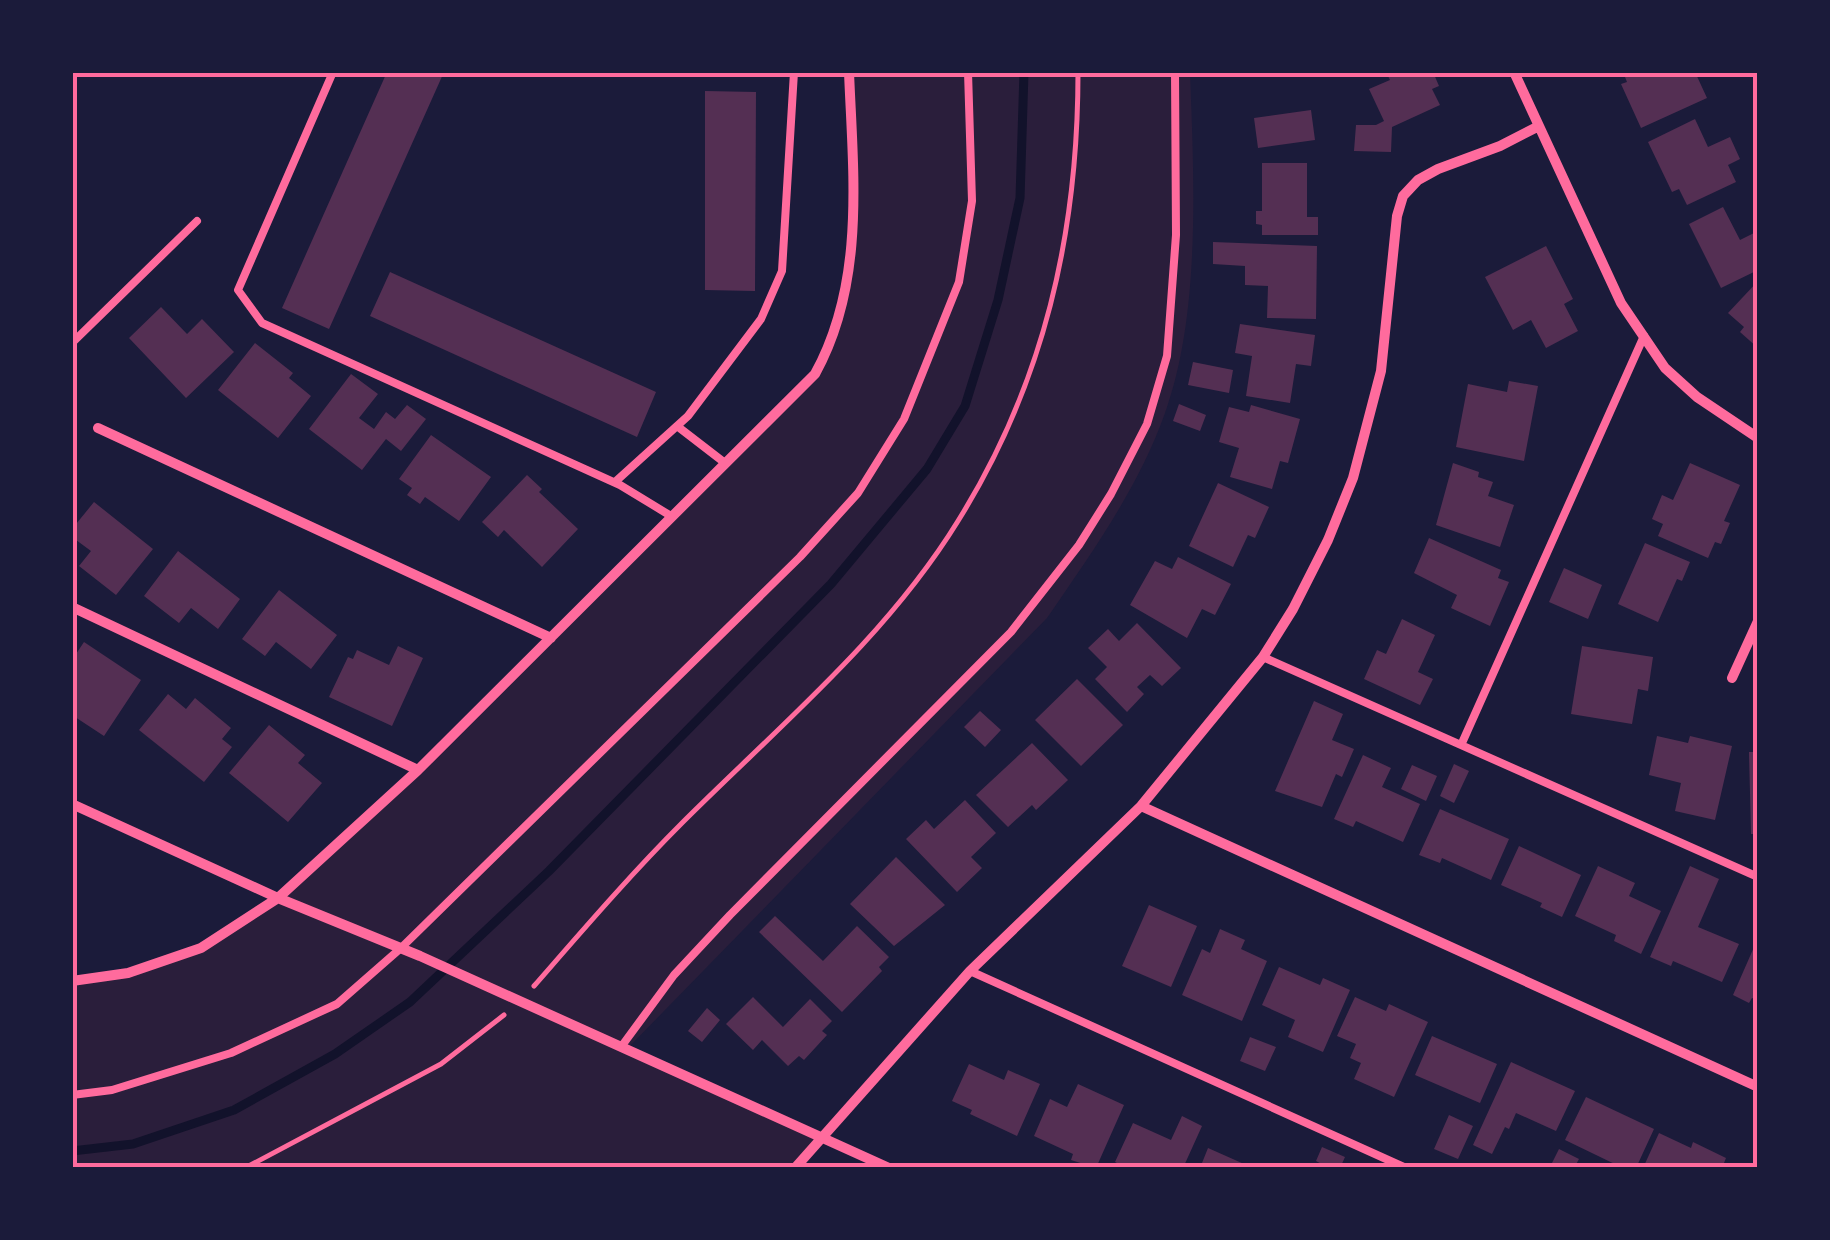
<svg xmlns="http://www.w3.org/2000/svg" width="1830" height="1240" font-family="'Asap Condensed',sans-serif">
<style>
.green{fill:#2a1e3b}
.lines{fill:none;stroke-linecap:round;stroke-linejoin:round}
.stream{stroke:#12122b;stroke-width:9}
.building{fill:#542f53}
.path{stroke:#ff6b9d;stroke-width:5}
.service{stroke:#ff6b9d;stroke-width:8}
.minor{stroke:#ff6b9d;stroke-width:10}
.neatline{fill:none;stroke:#ff6b9d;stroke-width:4}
</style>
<rect width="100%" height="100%" fill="#1b1b3a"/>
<path class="green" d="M849 73H1190C1194 178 1201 313 1165 413 1139 487 1091 554 1047 618L627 1049 823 1138 795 1167H73L72 981 166 962 278 898 418 770 794 395 832 345 853 216Z"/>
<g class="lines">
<path class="stream" d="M72 1151 133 1144 234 1110 335 1054 410 1002 549 871 831 584 927 469 965 406 998 300 1020 198 1024 72"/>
</g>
<path class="building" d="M387 72H444L329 329 282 308Z
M1386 72H1433L1439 86 1432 89 1440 105 1392 127 1391 152 1354 151 1356 125H1376L1384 121 1369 89 1390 80Z
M1623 72H1695L1707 98 1641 128 1621 84 1627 82Z
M705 91 756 92 755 291 705 290Z
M1311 110 1315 140 1258 148 1254 118Z
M1695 119 1708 147 1730 137 1740 159 1728 165 1736 182 1687 205 1679 189 1672 192 1648 142Z
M1262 163H1307V217H1318V235H1262V225L1256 224V211H1262Z
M1723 207 1740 240 1758 231V270L1721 288 1689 224Z
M1213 242 1317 246 1316 319 1267 318 1268 286 1245 285V266L1213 264Z
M1546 246 1573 299 1564 304 1578 331 1546 348 1531 320 1513 330 1485 277Z
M390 272 656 392 637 437 370 316Z
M1758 281V348L1740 332 1744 327 1728 313Z
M161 307 187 334 202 319 234 352 186 398 129 338Z
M1240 324 1315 335 1311 366 1296 364 1290 403 1246 396 1252 356 1235 353Z
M255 343 293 373 289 378 311 396 278 438 218 390Z
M1193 362 1233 370 1229 393 1188 385Z
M351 374 378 394 359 418 374 429 386 412 395 419 407 405 426 419 401 451 386 439 362 470 309 429Z
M1509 381 1538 386 1524 461 1456 447 1468 384 1507 392Z
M1179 404 1206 415 1200 431 1173 421Z
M1251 405 1300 419 1288 463 1280 461 1272 489 1230 477 1239 448 1219 442 1229 407 1249 412Z
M431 435 491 477 459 521 425 497 420 504 407 495 412 488 399 479Z
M1453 463 1479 472 1478 477 1493 482 1488 496 1514 505 1500 547 1436 525Z
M1690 463 1740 485 1724 521 1730 523 1721 544 1715 542 1708 558 1658 536 1663 524 1652 519 1662 495 1673 500Z
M527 475 542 489 539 492 578 529 542 567 504 530 498 537 482 522Z
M1218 483 1269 507 1255 538 1248 535 1233 567 1189 546Z
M94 502 153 549 116 595 79 566 91 551 72 537V529Z
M1429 538 1501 570 1498 578 1509 582 1490 626 1451 608 1457 595 1414 573Z
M1645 543 1690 562 1682 581 1677 579 1658 622 1618 604Z
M178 551 240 599 218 629 191 608 179 623 144 596Z
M1178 557 1231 584 1215 615 1202 609 1187 638 1130 605 1155 561 1172 569Z
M1564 568 1602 585 1588 619 1549 602Z
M279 590 337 635 311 669 276 642 265 656 242 639Z
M1402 619 1435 635 1418 672 1433 679 1420 705 1364 679 1377 650 1386 654Z
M1137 623 1181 668 1162 686 1150 675 1137 687 1144 694 1127 712 1095 679 1107 667 1088 648 1108 629 1119 641Z
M84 642 141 680 104 736 72 715V660Z
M398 646 423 658 392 726 329 697 348 657 353 659 357 650 389 665Z
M1582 646 1653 657 1648 691 1638 689 1632 724 1571 714Z
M1077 679 1123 725 1081 766 1035 720Z
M168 694 186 709 195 698 231 728 222 739 232 747 204 782 139 730Z
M1314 701 1343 714 1332 740 1354 749 1342 777 1336 774 1322 807 1275 791Z
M980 711 1001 730 985 747 964 727Z
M269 725 305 755 298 763 322 783 288 822 229 773Z
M1657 736 1688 743 1690 736 1732 746 1715 820 1675 811 1681 783 1649 775Z
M1032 743 1068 780 1036 810 1032 805 1008 827 976 795Z
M1749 752H1758V834H1751Z
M1363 755 1391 768 1382 787 1420 804 1403 842 1356 821 1353 827 1334 819Z
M1454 764 1469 771 1454 803 1440 796Z
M1412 765 1437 776 1426 801 1401 789Z
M965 800 996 833 971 857 982 868 957 892 906 839 926 820 934 829Z
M1440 809 1509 839 1491 880 1442 858 1440 863 1419 855Z
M1519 846 1581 875 1562 917 1540 907 1542 903 1501 885Z
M896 857 945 905 894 946 850 904Z
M1598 866 1635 883 1629 896 1661 911 1641 954 1614 941 1616 935 1575 916Z
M1690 866 1719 879 1698 927 1739 944 1722 982 1673 961 1671 966 1650 957Z
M1149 905 1197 926 1171 987 1122 966Z
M775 916 823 961 857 926 889 957 879 967 882 971 842 1012 759 932Z
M1220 929 1245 940 1241 949 1267 961 1242 1021 1182 995 1202 949 1210 953Z
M1758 938V1000L1752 998 1749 1003 1733 995Z
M1279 967 1320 985 1323 978 1350 990 1323 1052 1288 1037 1295 1020 1262 1005Z
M753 997 783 1027 810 999 832 1021 822 1031 827 1035 804 1060 799 1056 788 1066 762 1040 753 1050 726 1024Z
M1355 997 1386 1011 1389 1004 1428 1022 1394 1097 1354 1079 1361 1063 1350 1058 1356 1044 1337 1036Z
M707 1008 720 1020 702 1042 688 1031Z
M1432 1036 1497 1064 1480 1103 1415 1075Z
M1250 1037 1276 1047 1265 1071 1240 1061Z
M1511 1062 1575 1091 1556 1131 1516 1113 1509 1129 1505 1127 1492 1154 1473 1145Z
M969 1064 1004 1080 1008 1070 1040 1084 1017 1136 970 1114 972 1110 952 1101Z
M1078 1084 1124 1105 1096 1168 1071 1160 1073 1154 1034 1136 1050 1099 1067 1107Z
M1586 1097 1654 1129 1636 1168H1623L1565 1140Z
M1449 1115 1473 1126 1458 1159 1434 1149Z
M1182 1116 1202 1126 1183 1168H1127L1115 1162 1133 1123 1171 1140Z
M1659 1133 1691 1148 1693 1142 1726 1158 1722 1168H1643Z
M1322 1147 1345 1157 1340 1168H1329L1316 1161Z
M1208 1148 1253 1168H1200Z
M1559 1149 1579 1159 1574 1168 1551 1165Z"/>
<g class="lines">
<path class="path" d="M534 986C582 931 630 875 682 823 778 727 886 638 958 521 1044 383 1078 234 1078 72
M245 1168 441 1064 504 1015"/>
<path class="service" d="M333 72 238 290 262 323 620 485 671 516
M72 343 197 221
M677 426 725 463
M615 482 688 416 761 319 782 271 794 72
M1263 657 1758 877
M1462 743 1644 336
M970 971 1406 1168
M621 1047 674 975 730 915 1011 632 1079 545 1111 494 1147 424 1167 356 1176 235 1175 72
M72 1095 112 1090 231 1053 337 1004 401 948 800 557 858 493 904 419 959 282 972 201 968 72
M1756 1168 1758 1164"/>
<path class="minor" d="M1514 72 1621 303 1665 368 1697 397 1758 438
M98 428 551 638
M72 607 418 770
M1732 678 1758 621
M72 804 278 898 420 956 889 1168
M1141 806 1758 1087
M72 981 128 973 201 948 278 898 418 770 815 374C866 282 853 173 849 72
M795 1168 970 971 1141 806 1263 657 1293 609 1328 540 1353 478 1381 371 1397 216 1403 196 1418 180 1438 169 1500 146 1539 126"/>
</g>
<rect width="1830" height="1240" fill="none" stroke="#1b1b3a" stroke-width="150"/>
<rect x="75" y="75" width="1680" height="1090" class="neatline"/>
</svg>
